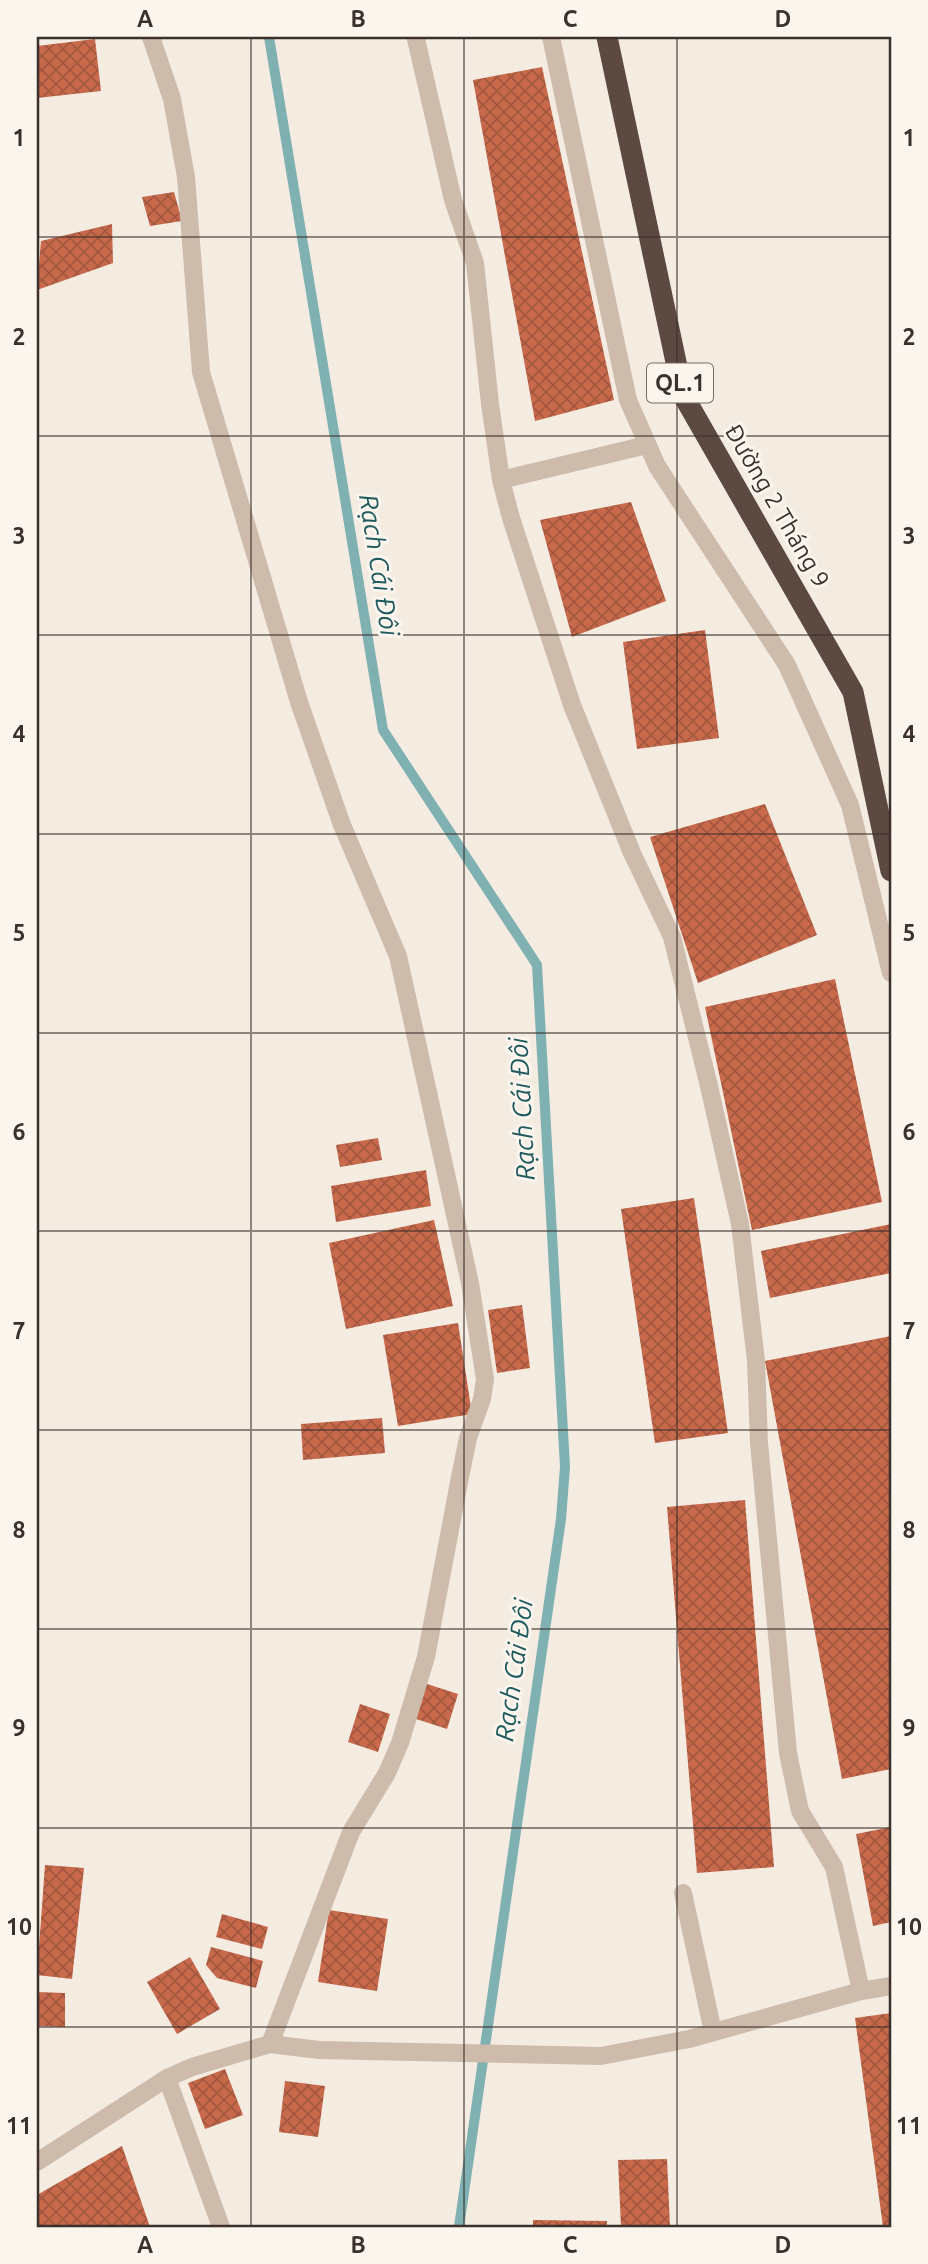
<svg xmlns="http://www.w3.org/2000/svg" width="928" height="2264" font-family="Ubuntu,sans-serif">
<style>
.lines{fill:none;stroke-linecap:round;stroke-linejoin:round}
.stream{stroke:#7fb0b2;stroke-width:10}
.building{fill:url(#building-cross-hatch)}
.street{stroke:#cdbbac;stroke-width:18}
.highway{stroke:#5c4a42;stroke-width:21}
.grid{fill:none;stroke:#3b302b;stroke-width:2;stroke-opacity:0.55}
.labels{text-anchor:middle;stroke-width:6;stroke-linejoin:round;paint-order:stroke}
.shield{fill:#fbf5ee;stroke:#756b66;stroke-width:2}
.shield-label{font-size:23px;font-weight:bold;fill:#3b302b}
.street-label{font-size:24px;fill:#3b302b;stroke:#fbf5ee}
.water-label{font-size:26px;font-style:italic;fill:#1f5a5e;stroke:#fbf5ee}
.neatline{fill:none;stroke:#3b302b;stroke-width:2.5}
.grid-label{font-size:23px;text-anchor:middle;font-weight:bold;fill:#3b302b}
</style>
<defs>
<pattern id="building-cross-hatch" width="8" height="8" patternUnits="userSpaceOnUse" patternTransform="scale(1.75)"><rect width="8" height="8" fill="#c8694b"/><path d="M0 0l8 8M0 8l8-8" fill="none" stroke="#a4573f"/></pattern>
</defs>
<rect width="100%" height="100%" fill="#f4ebe1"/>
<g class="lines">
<path class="stream" d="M269 37 383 730 537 965 565 1467 561 1519 459 2227"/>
</g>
<path class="building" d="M95 39 101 91 37 98V46Z
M542 67 614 400 535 421 473 80Z
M174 192 182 221 150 226 142 197Z
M112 224 113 263 37 290 41 241Z
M631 502 666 601 572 637 540 520Z
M705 630 719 738 637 749 623 642Z
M765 804 817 935 698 983 650 837Z
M835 979 882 1202 752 1230 705 1007Z
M378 1138 382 1160 340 1167 336 1145Z
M426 1170 431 1206 336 1222 331 1186Z
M694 1198 728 1433 655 1443 621 1209Z
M434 1220 453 1306 346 1329 329 1243Z
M891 1224V1273L770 1298 761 1251Z
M522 1305 530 1368 497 1373 488 1310Z
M458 1323 472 1414 398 1426 383 1335Z
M891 1336V1769L842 1779 765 1361Z
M382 1418 385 1453 303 1460 301 1424Z
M745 1500 774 1867 697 1873 667 1507Z
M421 1682 458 1694 447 1729 410 1717Z
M360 1704 390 1714 378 1752 348 1742Z
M891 1827V1922L873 1926 856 1834Z
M45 1865 84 1868 72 1979 37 1975Z
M329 1910 388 1919 377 1991 318 1982Z
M222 1914 268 1927 262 1949 216 1937Z
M211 1947 263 1961 256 1988 217 1978 206 1965Z
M190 1957 220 2009 177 2034 147 1982Z
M37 1992 65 1993V2027L37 2026Z
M891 2013V2227H883L855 2018Z
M225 2069 243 2115 205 2129 188 2083Z
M285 2081 325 2086 318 2137 279 2132Z
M122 2146 150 2227H37V2195Z
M667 2159 670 2227H621L618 2160Z
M533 2220 607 2221V2227H533Z"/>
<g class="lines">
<path class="street" d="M151 37 172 99 186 177 201 372 299 702 342 825 398 956 470 1283 485 1379 482 1399 468 1438 460 1477 426 1657 400 1743 387 1773 351 1832 270 2044
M551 37 628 400 657 466 787 665 850 805 891 973
M416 39 453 200 475 263 490 404 501 480 511 518 572 705 632 853 672 937 709 1086 740 1224 756 1361 759 1443 788 1753 800 1811 834 1867 861 1991
M501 480 647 445
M683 1893 713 2032
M167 2078 221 2227
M37 2162 167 2078 192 2067 270 2044 319 2050 601 2056 689 2039 861 1991 891 1986"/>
<path class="highway" d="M607 37 683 395 853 692 891 871"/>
</g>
<path class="grid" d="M251 37V2227M464 37V2227M677 37V2227M37 237H891M37 436H891M37 635H891M37 834H891M37 1033H891M37 1231H891M37 1430H891M37 1629H891M37 1828H891M37 2027H891"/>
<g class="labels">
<rect class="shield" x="647" y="363.5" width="66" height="39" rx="5"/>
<g class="shield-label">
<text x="680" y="391">QL.1</text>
</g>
<g class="street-label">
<text transform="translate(777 506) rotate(60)" y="8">Đường 2 Tháng 9</text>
</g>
<g class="water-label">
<text transform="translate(379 565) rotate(81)" y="9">Rạch Cái Đôi</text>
<text transform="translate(522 1109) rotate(-93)" y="9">Rạch Cái Đôi</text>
<text transform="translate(514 1670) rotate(-82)" y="9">Rạch Cái Đôi</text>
</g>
</g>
<rect width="928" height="2264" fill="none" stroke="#fbf5ee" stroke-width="77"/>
<rect x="38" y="38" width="852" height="2188" class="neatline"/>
<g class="grid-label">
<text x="145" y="27">A</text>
<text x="358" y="27">B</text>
<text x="570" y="27">C</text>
<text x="783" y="27">D</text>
<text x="19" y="146">1</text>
<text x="909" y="146">1</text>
<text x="19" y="345">2</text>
<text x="909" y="345">2</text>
<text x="19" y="544">3</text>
<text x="909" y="544">3</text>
<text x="19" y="742">4</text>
<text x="909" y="742">4</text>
<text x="19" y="941">5</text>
<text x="909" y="941">5</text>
<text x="19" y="1140">6</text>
<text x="909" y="1140">6</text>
<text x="19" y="1339">7</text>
<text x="909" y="1339">7</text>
<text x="19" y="1538">8</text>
<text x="909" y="1538">8</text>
<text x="19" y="1736">9</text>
<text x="909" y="1736">9</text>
<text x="19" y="1935">10</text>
<text x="909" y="1935">10</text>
<text x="19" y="2134">11</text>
<text x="909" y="2134">11</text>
<text x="145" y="2253">A</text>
<text x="358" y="2253">B</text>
<text x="570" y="2253">C</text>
<text x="783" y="2253">D</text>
</g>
</svg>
